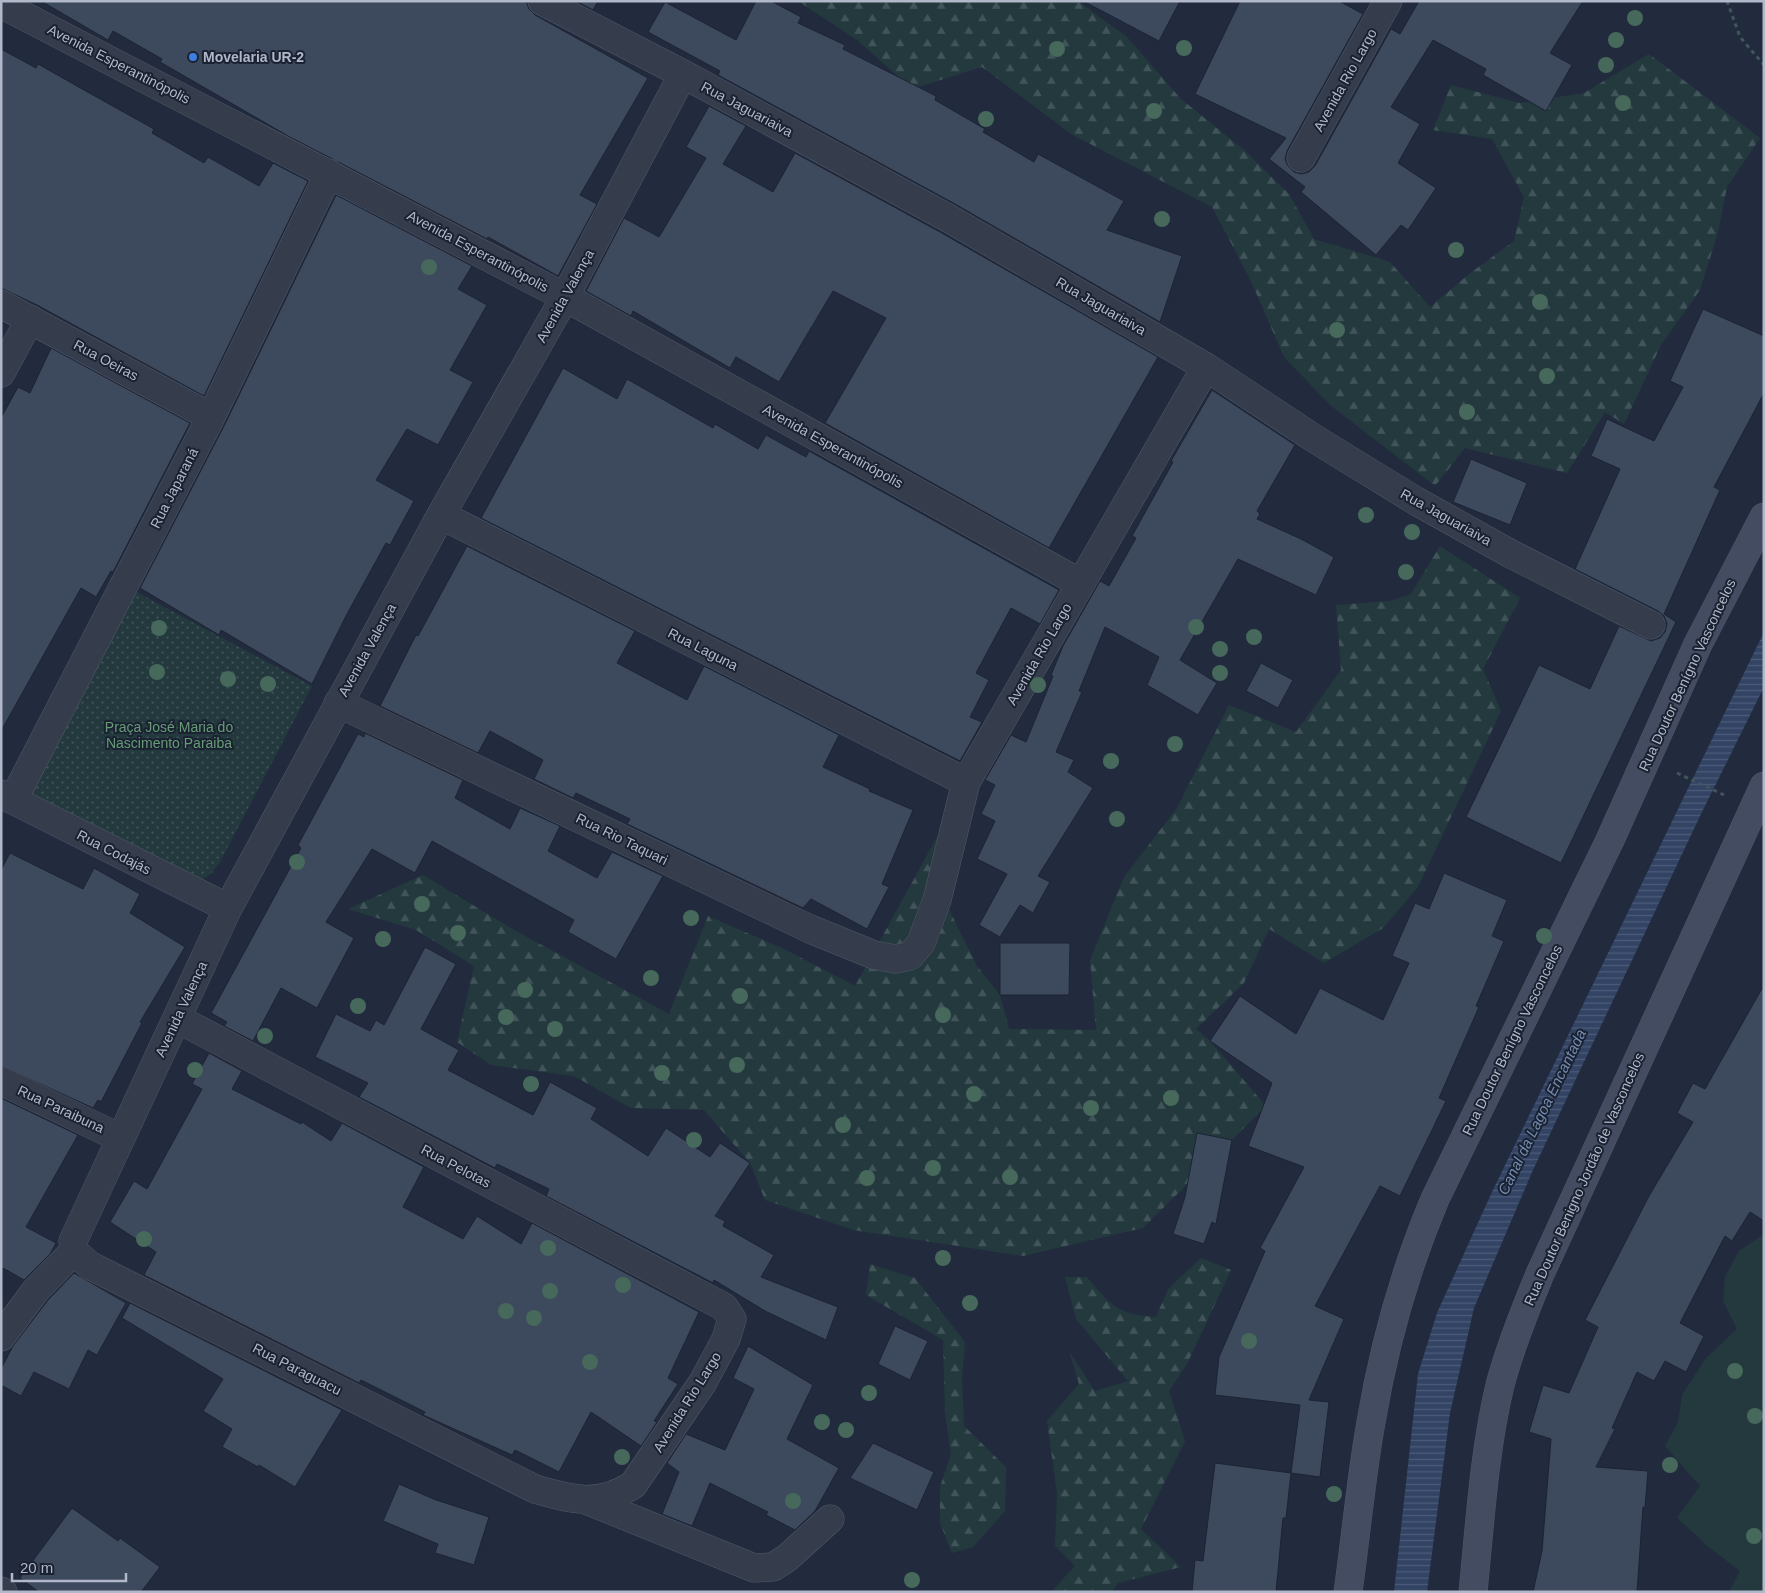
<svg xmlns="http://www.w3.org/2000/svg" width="1765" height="1593" font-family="Helvetica,sans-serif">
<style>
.grass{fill:#23393e}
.forest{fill:url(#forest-firs)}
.park{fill:url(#park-dots)}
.water{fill:url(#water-rules)}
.building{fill:#3d495d;stroke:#1c2434}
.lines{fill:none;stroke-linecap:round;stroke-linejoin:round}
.street-casing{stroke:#505868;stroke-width:29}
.secondary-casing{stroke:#505868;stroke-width:29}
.path{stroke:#41565b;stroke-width:3;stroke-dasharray:4 4;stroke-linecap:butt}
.street{stroke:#353d4d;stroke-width:28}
.secondary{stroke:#434c61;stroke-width:28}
.tree{fill:#47695c}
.shop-dot{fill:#3f7fe0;stroke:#1a2232;stroke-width:2}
.labels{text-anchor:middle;stroke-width:4;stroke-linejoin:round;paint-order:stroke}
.poi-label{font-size:14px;font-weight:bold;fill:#b1b8c9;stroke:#1a2232;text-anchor:start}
.street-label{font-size:14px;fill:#b1b8c9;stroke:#1a2232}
.park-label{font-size:14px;fill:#669b76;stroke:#1a2232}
.water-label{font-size:15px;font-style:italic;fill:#768cb2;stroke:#1a2232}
</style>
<defs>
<pattern id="forest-firs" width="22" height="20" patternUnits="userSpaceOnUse" patternTransform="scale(1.25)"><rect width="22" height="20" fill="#23393e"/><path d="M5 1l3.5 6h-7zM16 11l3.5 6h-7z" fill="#415459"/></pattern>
<pattern id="park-dots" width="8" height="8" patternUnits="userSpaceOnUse" patternTransform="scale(1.25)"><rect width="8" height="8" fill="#23393e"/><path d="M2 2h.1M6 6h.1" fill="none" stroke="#415459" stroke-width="1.8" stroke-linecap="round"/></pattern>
<pattern id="water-rules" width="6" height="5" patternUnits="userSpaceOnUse" patternTransform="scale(1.25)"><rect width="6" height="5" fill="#324364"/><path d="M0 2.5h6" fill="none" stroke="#4d5c79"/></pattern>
</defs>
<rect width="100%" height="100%" fill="#212b3d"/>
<path class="grass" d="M1764 1234V1592H1729L1740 1571 1710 1548 1677 1518 1700 1486 1665 1446 1678 1422 1682 1395 1706 1358 1737 1329 1723 1301 1725 1277 1739 1251Z"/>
<path class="forest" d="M798 1H1078L1127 37 1181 99 1243 149 1289 194 1314 239 1390 262 1430 307 1469 274 1514 241 1524 197 1492 139 1433 130 1451 85 1520 103 1584 93 1649 54 1760 138 1727 187 1718 232 1700 290 1661 345 1624 424 1605 412 1567 473 1465 448 1435 486 1330 405 1284 357 1250 279 1212 207 1071 134 982 67 912 89 857 40Z
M1440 546 1520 598 1483 669 1501 711 1418 887 1383 928 1324 963 1269 929 1244 983 1196 1029 1210 1041 1266 1106 1143 1228 1023 1256 853 1230 765 1200 750 1163 704 1110 631 1108 574 1076 491 1065 457 1042 474 966 416 930 348 909 423 875 514 930 669 1014 708 916 784 949 855 986 969 779 934 879 977 966 1000 995 1009 1029 1096 1030 1090 960 1124 877 1177 808 1229 705 1296 732 1341 670 1336 605 1390 601 1411 594Z
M1201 1258 1231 1270 1187 1364 1169 1391 1185 1441 1141 1529 1181 1567 1118 1583 1112 1592H1051L1075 1566 1055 1546 1057 1493 1047 1421 1079 1384 1069 1351 1095 1391 1128 1381 1076 1319 1065 1277H1087C1110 1305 1118 1315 1156 1317L1168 1289Z
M870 1264 915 1278 965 1342 962 1379 964 1426 1006 1467 1005 1511 973 1547 952 1553 940 1523V1487L951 1454 945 1413 943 1340 866 1295Z"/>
<path class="park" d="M129 588 312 686 220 862 211 874 200 881 21 797Z"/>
<path class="water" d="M1764 632V687L1701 814 1533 1170 1474 1308 1450 1413 1427 1592H1394L1418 1374 1437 1313 1492 1192Z"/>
<path class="building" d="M41 1H526L529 9 535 15 648 78 580 195 597 204 558 276 488 237 487 239 288 136 160 62 162 59 113 31 108 40Z
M576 1H598L593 10Z
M756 1H771L801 17 798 23 845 45 843 49 936 96 935 100 985 129 983 132 1034 162 1038 154 1124 201 1107 230 1182 256 1160 322 955 204 718 75 720 71 648 32 665 2 736 40Z
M1083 1H1180L1159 41Z
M1240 1H1339L1363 14 1287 151 1285 159 1288 166 1294 172 1301 174 1309 172 1315 166 1391 29 1400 34 1419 1H1583L1550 53 1572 65 1546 111 1483 75 1486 69 1433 40 1391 107 1420 124 1398 163 1436 188 1408 230 1401 225 1376 255 1301 192 1305 187 1269 159 1286 138 1195 94Z
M1 49 36 68 38 64 84 90 154 129 152 133 204 163 208 157 259 186 273 163 308 181 204 396 37 305 1 288Z
M709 106 746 126 723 164 773 192 795 153 940 232 1158 357 1049 548 825 423 886 318 833 291 779 382 736 357 730 368 633 311 631 316 586 291 624 218 659 237 706 158 686 147Z
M336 195 472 266 458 289 487 305 450 370 473 382 438 445 407 429 376 480 414 501 390 545 386 543 347 614 312 684 221 630 219 635 140 588 225 424Z
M1703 309 1764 336V393L1714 487 1720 490 1664 614 1676 622 1561 863 1466 817 1539 665 1590 689 1619 626 1651 641 1660 638 1665 632 1667 624 1664 616 1658 611 1575 569 1620 469 1591 456 1607 419 1654 441 1683 387 1670 381Z
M51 348 190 423 113 572 111 571 96 597 81 588 1 731V418L18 387 30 393Z
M563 368 617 399 627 379 713 428 715 424 758 449 766 435 806 457 809 451 1059 590 1040 624 1011 608 976 673 989 680 970 717 982 722 960 761 481 518Z
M1212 390 1295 445 1257 511 1260 514 1257 519 1301 539 1334 557 1316 595 1238 559 1180 660 1217 683 1198 715 1147 685 1159 657 1105 627 1079 691 1082 692 1056 752 1074 760 1068 772 1093 788 1038 876 1050 882 1033 913 1020 905 1000 937 979 925 1007 874 977 859 995 821 981 814 995 785 985 780 1011 735 1026 742 1053 676 1051 675 1063 646 1100 581 1109 586 1136 538 1132 536 1173 462 1171 461Z
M1471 459 1527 483 1510 525 1453 502Z
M467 546 635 631 617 663 687 700 704 666 839 735 823 767 870 789 869 791 913 810 882 884 889 887 867 929 811 899 803 908 627 824 630 819 576 793 573 798 534 779 543 760 490 731 478 753 380 706 416 635 418 636Z
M1261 663 1293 680 1278 708 1246 691Z
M365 733 463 780 455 798 510 829 520 808 560 826 548 851 597 878 612 852 663 876 616 959 568 932 574 920 432 841 415 873 372 849 326 922 354 938 317 1008 281 988 253 1041 224 1026 227 1022 211 1013 301 848 298 845 358 734 364 737Z
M10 853 83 889 94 868 140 894 130 913 185 947 140 1022 142 1023 101 1102 98 1100 93 1108 1 1066V870Z
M1444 873 1507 900 1492 936 1504 941 1476 1006 1479 1007 1439 1098 1446 1101 1400 1196 1380 1186 1315 1306 1344 1319 1309 1400 1329 1402 1320 1477 1291 1473 1300 1405 1215 1395 1219 1357 1265 1251 1260 1248 1304 1167 1248 1146 1272 1083 1210 1041 1240 996 1296 1034 1320 988 1383 1020 1409 963 1392 956 1415 903 1429 909Z
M1000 943H1070L1069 995H1000Z
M425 947 456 964 421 1029 459 1050 448 1070 533 1115 550 1082 597 1108 591 1119 648 1156 666 1128 710 1157 720 1143 750 1163 715 1216 725 1221 723 1226 774 1255 761 1277 838 1307 826 1340 765 1311 714 1280 713 1283 546 1196 549 1189 497 1164 495 1168 359 1097 368 1083 315 1057 336 1014 370 1031 376 1020 384 1025Z
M1764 985V1221L1750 1212 1732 1241 1725 1236 1680 1323 1704 1336 1686 1372 1665 1361 1654 1381 1637 1372 1612 1428 1615 1429 1596 1467 1648 1471 1645 1507H1643L1637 1592H1533L1542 1551 1551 1439 1529 1432 1543 1385 1569 1393 1598 1327 1585 1320 1649 1196 1693 1122 1677 1113 1693 1083 1705 1089Z
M209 1053 242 1071 232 1089 301 1124 302 1122 331 1141 342 1123 424 1167 403 1207 463 1239 477 1216 521 1244 532 1223 699 1312 668 1378 678 1384 654 1421 657 1422 641 1446 591 1412 559 1472 515 1450 512 1455 423 1415 425 1412 361 1380 359 1383 144 1275 156 1252 110 1222 134 1181 147 1189 202 1089 192 1084Z
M1 1098 78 1135 26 1227 56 1243 50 1254 24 1280 3 1268 1 1271Z
M1197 1133 1232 1140 1216 1224 1212 1222 1204 1244 1173 1234 1185 1197Z
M74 1273 126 1303 97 1355 88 1350 69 1389 34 1372 21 1396 1 1385V1369L13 1346 48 1300Z
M130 1303 342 1410 295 1487 259 1465 258 1467 222 1447 232 1429 203 1411 223 1379 122 1318Z
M895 1326 928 1341 910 1380 878 1364Z
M748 1346 813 1385 787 1439 839 1468 815 1511 795 1530 766 1515 768 1512 710 1483 692 1526 662 1514 679 1472 667 1463 686 1434 725 1450 754 1389 733 1378Z
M873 1443 934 1472 917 1510 850 1478Z
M1215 1463 1291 1473 1286 1518H1283L1276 1592H1192L1195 1560 1203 1561Z
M399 1484 436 1500 489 1517 474 1565 435 1553 438 1544 383 1521Z
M72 1508 118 1541 120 1538 160 1567 141 1592H39L20 1578Z"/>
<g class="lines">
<defs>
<path id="street" d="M542 1 683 74 948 218 1206 367 1315 439 1416 501 1511 554 1651 625
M1 4 565 297 1080 583
M1301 158 1388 1
M1 304 211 417
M1 373 30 319
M441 515 966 782
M338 703 810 929 874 955 895 959 910 956 921 943 937 900 966 782 1206 367
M1 794 228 908
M13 800 211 417 329 173
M178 1019 724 1307 732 1319 726 1339 703 1382 633 1485C598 1507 573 1500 535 1489L89 1265 74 1251 73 1241 228 908 441 515 565 297 683 74
M1 1081 120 1138
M1 1337 36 1290 74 1251
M586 1500 754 1568 773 1567 787 1558 830 1519
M1 1591 3 1592"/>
<path id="secondary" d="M1348 1592C1356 1535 1361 1478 1371 1422 1384 1345 1405 1270 1435 1199L1610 840 1698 644 1764 517
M1473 1592C1480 1523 1484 1452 1500 1385 1510 1347 1525 1310 1540 1274L1764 786"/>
</defs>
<use href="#street" class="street-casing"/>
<use href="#secondary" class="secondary-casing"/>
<path class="path" d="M1727 1 1740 37 1764 65
M1677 773 1724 795"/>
<use href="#street" class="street"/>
<use href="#secondary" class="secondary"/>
</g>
<g class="tree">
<circle cx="1635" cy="18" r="8"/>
<circle cx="1616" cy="40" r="8"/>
<circle cx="1184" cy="48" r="8"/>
<circle cx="1057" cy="49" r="8"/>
<circle cx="1606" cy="65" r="8"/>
<circle cx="1623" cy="103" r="8"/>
<circle cx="1154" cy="111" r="8"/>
<circle cx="986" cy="119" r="8"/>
<circle cx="1162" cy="219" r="8"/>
<circle cx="1456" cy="250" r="8"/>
<circle cx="429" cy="267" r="8"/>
<circle cx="1540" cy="302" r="8"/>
<circle cx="1337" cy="330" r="8"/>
<circle cx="1547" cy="376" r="8"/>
<circle cx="1467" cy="412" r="8"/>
<circle cx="1366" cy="515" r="8"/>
<circle cx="1412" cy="532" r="8"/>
<circle cx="1406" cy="572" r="8"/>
<circle cx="1196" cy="627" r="8"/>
<circle cx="159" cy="628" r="8"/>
<circle cx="1254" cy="637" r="8"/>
<circle cx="1220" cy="649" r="8"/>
<circle cx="157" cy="672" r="8"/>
<circle cx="1220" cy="673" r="8"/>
<circle cx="228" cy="679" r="8"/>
<circle cx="268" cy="684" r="8"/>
<circle cx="1038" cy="685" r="8"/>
<circle cx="1175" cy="744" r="8"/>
<circle cx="1111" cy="761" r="8"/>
<circle cx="1117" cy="819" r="8"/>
<circle cx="297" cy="862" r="8"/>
<circle cx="422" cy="904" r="8"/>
<circle cx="691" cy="918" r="8"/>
<circle cx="458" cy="933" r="8"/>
<circle cx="1544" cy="936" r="8"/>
<circle cx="383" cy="939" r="8"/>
<circle cx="651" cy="978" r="8"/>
<circle cx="525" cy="990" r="8"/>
<circle cx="740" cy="996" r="8"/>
<circle cx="358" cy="1006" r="8"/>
<circle cx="943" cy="1015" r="8"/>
<circle cx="506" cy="1017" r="8"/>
<circle cx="555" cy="1029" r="8"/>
<circle cx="265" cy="1036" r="8"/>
<circle cx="737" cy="1065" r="8"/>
<circle cx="195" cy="1070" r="8"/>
<circle cx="662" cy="1073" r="8"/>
<circle cx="531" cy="1084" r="8"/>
<circle cx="974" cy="1094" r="8"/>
<circle cx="1171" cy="1098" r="8"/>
<circle cx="1091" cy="1108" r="8"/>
<circle cx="843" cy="1125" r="8"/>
<circle cx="694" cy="1140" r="8"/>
<circle cx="933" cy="1168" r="8"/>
<circle cx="1010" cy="1177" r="8"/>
<circle cx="867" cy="1178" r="8"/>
<circle cx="144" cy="1239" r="8"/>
<circle cx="548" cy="1248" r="8"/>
<circle cx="943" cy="1258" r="8"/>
<circle cx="623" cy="1285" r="8"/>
<circle cx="550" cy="1291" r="8"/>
<circle cx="970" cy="1303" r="8"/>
<circle cx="506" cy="1311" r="8"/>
<circle cx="534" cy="1318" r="8"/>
<circle cx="1249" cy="1341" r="8"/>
<circle cx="590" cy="1362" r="8"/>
<circle cx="1735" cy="1371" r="8"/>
<circle cx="869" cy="1393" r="8"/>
<circle cx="1755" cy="1416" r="8"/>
<circle cx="822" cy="1422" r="8"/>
<circle cx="846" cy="1430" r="8"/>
<circle cx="622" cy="1457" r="8"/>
<circle cx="1670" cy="1465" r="8"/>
<circle cx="1334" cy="1494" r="8"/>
<circle cx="793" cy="1501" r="8"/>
<circle cx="1754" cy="1536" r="8"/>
<circle cx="912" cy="1580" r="8"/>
</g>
<circle class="shop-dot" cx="193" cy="57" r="5"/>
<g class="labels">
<g class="poi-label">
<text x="203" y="62">Movelaria UR-2</text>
</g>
<g class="street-label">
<text transform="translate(119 64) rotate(27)" y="5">Avenida Esperantinópolis</text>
<text transform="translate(1345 80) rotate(-61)" y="5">Avenida Rio Largo</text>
<text transform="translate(747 109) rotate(28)" y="5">Rua Jaguariaiva</text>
<text transform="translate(478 251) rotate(28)" y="5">Avenida Esperantinópolis</text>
<text transform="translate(565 296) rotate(-61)" y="5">Avenida Valença</text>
<text transform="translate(1101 306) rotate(30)" y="5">Rua Jaguariaiva</text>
<text transform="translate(106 360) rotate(28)" y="5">Rua Oeiras</text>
<text transform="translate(833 446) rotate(29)" y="5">Avenida Esperantinópolis</text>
<text transform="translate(174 488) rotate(-63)" y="5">Rua Japaraná</text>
<text transform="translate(1446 517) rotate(29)" y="5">Rua Jaguariaiva</text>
<text transform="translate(703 649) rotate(27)" y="5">Rua Laguna</text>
<text transform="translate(367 650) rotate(-61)" y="5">Avenida Valença</text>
<text transform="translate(1039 654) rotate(-60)" y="5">Avenida Rio Largo</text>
<text transform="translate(1687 675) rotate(-65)" y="5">Rua Doutor Benígno Vasconcelos</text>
<text transform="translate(622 839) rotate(26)" y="5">Rua Rio Taquari</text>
<text transform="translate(114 852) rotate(27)" y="5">Rua Codajás</text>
<text transform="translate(181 1009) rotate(-65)" y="5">Avenida Valença</text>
<text transform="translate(1512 1040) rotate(-64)" y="5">Rua Doutor Benígno Vasconcelos</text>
<text transform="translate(61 1109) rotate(25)" y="5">Rua Paraibuna</text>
<text transform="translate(456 1166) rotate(28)" y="5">Rua Pelotas</text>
<text transform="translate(1584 1179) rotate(-66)" y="5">Rua Doutor Benigno Jordão de Vasconcelos</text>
<text transform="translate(297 1369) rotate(27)" y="5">Rua Paraguacu</text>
<text transform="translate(687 1402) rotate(-58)" y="5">Avenida Rio Largo</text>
</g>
<g class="park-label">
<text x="169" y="732">Praça José Maria do<tspan x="169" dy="16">Nascimento Paraiba</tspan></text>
</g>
<g class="water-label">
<text transform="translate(1542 1112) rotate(-64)" y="5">Canal da Lagoa Encantada</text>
</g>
</g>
<rect width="1765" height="1593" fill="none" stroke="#b1b8c9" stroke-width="5"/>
<path d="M12 1573v8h114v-8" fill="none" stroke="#b1b8c9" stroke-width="2.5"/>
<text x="20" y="1573" font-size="15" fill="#b1b8c9" stroke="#1a2232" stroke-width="4" paint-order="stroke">20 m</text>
</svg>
